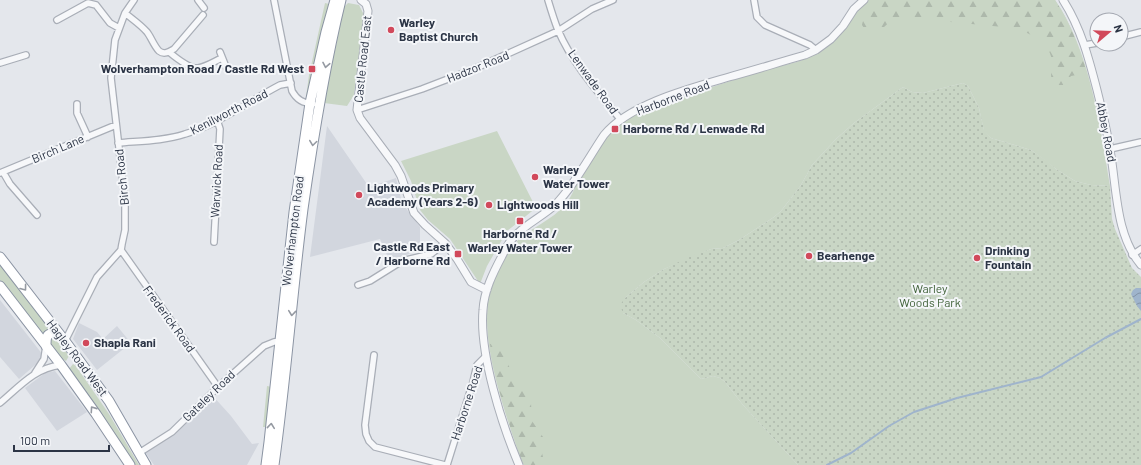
<svg xmlns="http://www.w3.org/2000/svg" width="1141" height="465" font-family="Barlow,sans-serif">
<style>
.built{fill:#d2d6de}
.grass{fill:#c9d6c5}
.forest{fill:url(#forest-firs)}
.park{fill:url(#park-dots)}
.water{fill:url(#water-waves)}
.lines{fill:none;stroke-linecap:round;stroke-linejoin:round}
.stream{stroke:#9fb4cc;stroke-width:2}
.minor-casing{stroke:#a9aeb7;stroke-width:8}
.tertiary-casing{stroke:#a9aeb7;stroke-width:9}
.trunk-casing{stroke:#8b94a3;stroke-width:11}
.minor{stroke:#f7f8fa;stroke-width:5.5}
.tertiary{stroke:#f7f8fa;stroke-width:7}
.trunk{stroke:#fff;stroke-width:9}
.oneway{stroke:#959aa2}
.poi-dot{fill:#d1495b;stroke:#f4f6f9;stroke-width:1.5}
.labels{text-anchor:middle;stroke-width:4;stroke-linejoin:round;paint-order:stroke}
.poi-label{font-size:12px;font-weight:bold;fill:#2b3445;stroke:#f4f6f9;text-anchor:start}
.street-label{font-size:12px;fill:#2b3445;stroke:#f4f6f9}
.park-label{font-size:12px;fill:#3f6138;stroke:#f4f6f9}
</style>
<defs>
<pattern id="forest-firs" width="22" height="20" patternUnits="userSpaceOnUse"><rect width="22" height="20" fill="#c9d6c5"/><path d="M5 1l3.5 6h-7zM16 11l3.5 6h-7z" fill="#adb8ab"/></pattern>
<pattern id="park-dots" width="8" height="8" patternUnits="userSpaceOnUse"><rect width="8" height="8" fill="#c9d6c5"/><path d="M2 2h.1M6 6h.1" fill="none" stroke="#adb8ab" stroke-width="1.8" stroke-linecap="round"/></pattern>
<pattern id="water-waves" width="16" height="10" patternUnits="userSpaceOnUse"><rect width="16" height="10" fill="#9fb4cc"/><path d="M0 5q4-4 8 0t8 0" fill="none" stroke="#8293a7"/></pattern>
</defs>
<rect width="100%" height="100%" fill="#e4e7ec"/>
<path class="built" d="M327 126 369 187 396 178 402 203 420 227V249L390 262 380 239 310 257Z
M0 300 43 355 42 359 19 379 0 357Z
M79 323 97 332 103 339 117 326 131 343 97 370 73 339Z
M55 371 87 412 57 431 25 388 45 373Z
M212 395 231 416 252 444 259 443 247 465H154L145 452Z"/>
<path class="grass" d="M868 0H1055C1089 48 1101 128 1110 186L1091 185 1075 181 1056 169 1046 161 1031 150 991 138 984 131 979 108 968 86 963 83 923 93 912 92 903 87 854 123 836 139 812 165 801 185 781 211 774 217 739 240 723 248 711 249 664 269 644 282 625 298 623 313 636 320 660 338 701 379 713 376 720 378 725 382 743 405 798 465H524C519 455 516 444 512 433 499 393 481 338 489 296 492 279 501 261 512 247 525 230 545 224 560 210 569 202 573 192 578 181 586 165 606 134 621 124 632 115 651 109 664 104 698 91 733 80 768 69 783 65 799 63 813 55 838 42 848 18 868 0Z
M325 3 329 4V6L308 98 306 97 309 75Z
M348 3 359 5 364 15 354 95 347 106 324 103 344 7Z
M497 131 536 208 507 231 487 266 480 284 450 239 428 220 420 210 411 181 401 161Z
M0 263 50 329 44 334 37 327 0 280Z
M55 336 69 356 66 361 62 359 48 342 51 337Z
M73 364 76 366 109 414 139 465H134L69 369Z
M267 386 272 387 267 427H263Z"/>
<path class="forest" d="M879 0H1055C1070 22 1079 47 1087 73L1071 76 1063 85H1058L1052 81C1050 74 1052 70 1052 63 1052 43 1030 33 1014 28L919 19 909 17H900L894 18 884 27 876 29 864 28 862 25C864 13 869 7 879 0Z
M499 343 505 349 508 364 511 371 522 381 529 396 531 403 532 421 543 437V442L541 449 545 465H524L521 459C508 421 495 384 490 344Z"/>
<path class="park" d="M963 83 968 86 979 108 984 130 991 138 1031 150 1047 161 1056 169 1075 181 1091 185 1110 186 1112 219 1115 229 1132 268 1141 277V465H798L743 405 725 382 720 378 713 376 701 379 660 338 636 320 623 313 620 305 625 298 644 282 664 269 689 257 711 249 723 248 739 240 774 217 781 211 801 185 812 165 836 139 854 123 903 87 912 92 923 93Z"/>
<path class="water" d="M1136 288H1141V311L1137 306 1131 294 1133 290Z"/>
<g class="lines">
<path class="stream" d="M827 465 851 453 889 426 914 412 957 398 1041 377 1105 338 1141 319"/>
<defs>
<path id="minor" d="M198 0 204 8
M274 0 292 91C297 100 303 103 313 104
M548 0C551 10 554 20 558 30 572 63 598 92 620 119
M754 0 757 17 765 25 810 45 816 50
M125 13C132 19 140 24 147 32 151 37 154 46 159 51 164 55 169 52 174 49L203 15
M57 20 88 3 96 5 110 23 119 28
M1121 37 1141 32
M1085 45 1097 43
M169 52C175 57 190 69 198 68 206 67 215 61 222 58
M220 52 226 67
M0 63 26 55
M77 104V113L88 137
M357 110 422 89 474 69 558 31 592 9 613 0
M118 143C140 141 164 141 185 134 219 124 249 101 280 85L291 83
M1110 149 1141 142
M3 172 10 184 37 215
M0 173 116 125
M214 242 220 129 217 120
M121 250 218 387
M1132 255 1141 249
M358 285 370 281 402 261 431 254 445 243
M65 341 97 277 121 250 122 244 125 230V200L111 78 115 40 125 13 134 0
M374 355 365 425 366 434 369 441 375 447 445 465
M35 373 44 359 46 346
M0 403C20 386 35 368 61 365
M139 453 172 432 218 387 264 346 274 342 280 341
M447 465 473 382 477 365 486 356"/>
<path id="tertiary" d="M361 0 366 4 368 11 357 110 360 118 395 165 401 176 414 213 425 225 445 243 457 259 471 282 487 290
M1063 0C1081 28 1089 59 1097 90 1102 110 1107 130 1110 150 1117 188 1115 234 1141 265
M519 465C502 425 479 353 483 310 484 291 493 273 502 256 505 250 508 243 513 238 525 224 542 217 555 205 574 186 589 157 604 135 629 104 691 88 729 77 755 70 780 62 805 55L816 50 831 39 843 26 854 9 864 0"/>
<path id="trunk" d="M0 257 65 341 109 401 146 465
M0 286 61 365 96 414 130 465
M46 346C46 335 47 332 59 334
M266 465 269 442 294 212 310 103 326 32 335 0
M274 465C286 380 292 294 303 209 313 139 324 69 341 0"/>
</defs>
<use href="#minor" class="minor-casing"/>
<use href="#tertiary" class="tertiary-casing"/>
<use href="#trunk" class="trunk-casing"/>
<use href="#minor" class="minor"/>
<use href="#tertiary" class="tertiary"/>
<use href="#trunk" class="trunk"/>
</g>
<defs><path id="oneway-chevron" d="M-2-3.5L2.5 0L-2 3.5" fill="none" stroke-width="1.6" stroke-linecap="round" stroke-linejoin="round"/></defs>
<g class="oneway">
<use href="#oneway-chevron" transform="translate(326 65) rotate(101)"/>
<use href="#oneway-chevron" transform="translate(313 143) rotate(98)"/>
<use href="#oneway-chevron" transform="translate(24 288) rotate(53)"/>
<use href="#oneway-chevron" transform="translate(292 313) rotate(96)"/>
<use href="#oneway-chevron" transform="translate(93 409) rotate(-125)"/>
<use href="#oneway-chevron" transform="translate(271 426) rotate(-84)"/>
</g>
<g class="poi-dot">
<circle cx="391" cy="30" r="4"/>
<rect x="308" y="65" width="8" height="8" rx="2"/>
<rect x="611" y="125" width="8" height="8" rx="2"/>
<circle cx="535" cy="177" r="4"/>
<circle cx="359" cy="195" r="4"/>
<circle cx="489" cy="205" r="4"/>
<rect x="516" y="217" width="8" height="8" rx="2"/>
<rect x="454" y="250" width="8" height="8" rx="2"/>
<circle cx="809" cy="256" r="4"/>
<circle cx="977" cy="258" r="4"/>
<circle cx="86" cy="343" r="4"/>
</g>
<g class="labels">
<g class="poi-label">
<text x="399" y="27">Warley<tspan x="399" dy="14">Baptist Church</tspan></text>
<text x="304" y="73" text-anchor="end">Wolverhampton Road / Castle Rd West</text>
<text x="623" y="133">Harborne Rd / Lenwade Rd</text>
<text x="543" y="174">Warley<tspan x="543" dy="14">Water Tower</tspan></text>
<text x="367" y="192">Lightwoods Primary<tspan x="367" dy="14">Academy (Years 2-6)</tspan></text>
<text x="497" y="209">Lightwoods Hill</text>
<text x="520" y="238" text-anchor="middle">Harborne Rd /<tspan x="520" dy="14">Warley Water Tower</tspan></text>
<text x="450" y="251" text-anchor="end">Castle Rd East<tspan x="450" dy="14">/ Harborne Rd</tspan></text>
<text x="985" y="255">Drinking<tspan x="985" dy="14">Fountain</tspan></text>
<text x="817" y="260">Bearhenge</text>
<text x="94" y="347">Shapla Rani</text>
</g>
<g class="street-label">
<text transform="translate(363 59) rotate(-84)" y="4">Castle Road East</text>
<text transform="translate(478 67) rotate(-22)" y="4">Hadzor Road</text>
<text transform="translate(593 82) rotate(54)" y="4">Lenwade Road</text>
<text transform="translate(673 98) rotate(-21)" y="4">Harborne Road</text>
<text transform="translate(229 112) rotate(-27)" y="4">Kenilworth Road</text>
<text transform="translate(1106 132) rotate(79)" y="4">Abbey Road</text>
<text transform="translate(58 149) rotate(-23)" y="4">Birch Lane</text>
<text transform="translate(122 177) rotate(-96)" y="4">Birch Road</text>
<text transform="translate(217 181) rotate(-87)" y="4">Warwick Road</text>
<text transform="translate(293 231) rotate(-83)" y="4">Wolverhampton Road</text>
<text transform="translate(169 319) rotate(54)" y="4">Frederick Road</text>
<text transform="translate(77 358) rotate(53)" y="4">Hagley Road West</text>
<text transform="translate(209 396) rotate(-44)" y="4">Gateley Road</text>
<text transform="translate(467 403) rotate(-72)" y="4">Harborne Road</text>
</g>
<g class="park-label">
<text x="930" y="293">Warley<tspan x="930" dy="14">Woods Park</tspan></text>
</g>
</g>
<g transform="translate(1109 32) rotate(71)"><circle r="19" fill="#f4f6f9" stroke="#a4a8b1"/>
<path d="M0-3L7 15L0 10L-7 15Z" fill="#d1495b"/>
<text y="-6" font-size="11" font-weight="bold" text-anchor="middle" fill="#2b3445">N</text>
</g>
<path d="M14 445v6h95v-6" fill="none" stroke="#2b3445" stroke-width="2"/>
<text x="20" y="445" font-size="12" fill="#2b3445" stroke="#f4f6f9" stroke-width="3" paint-order="stroke">100 m</text>
</svg>
